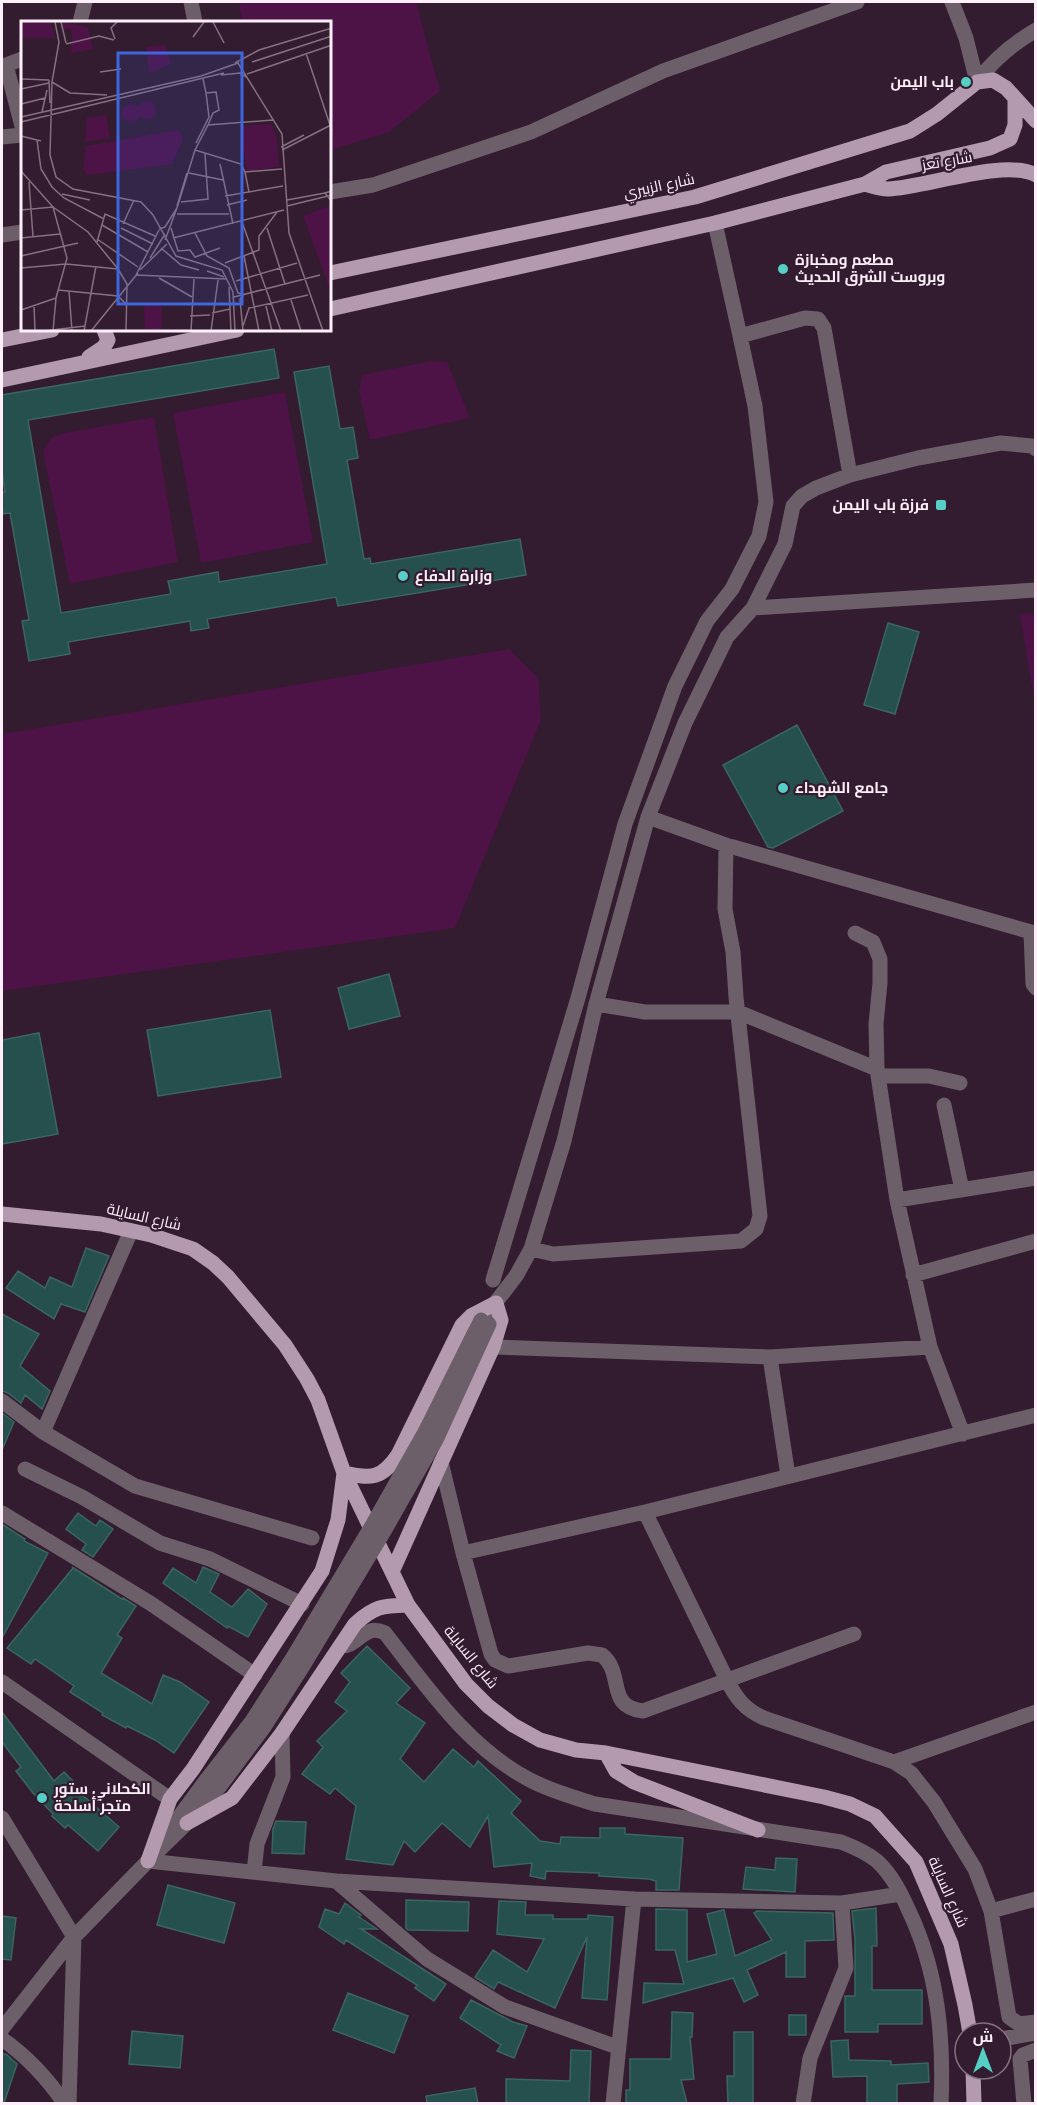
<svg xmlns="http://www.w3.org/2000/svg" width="1037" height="2105" font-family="Lora,Cairo,serif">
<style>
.green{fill:#4d1246}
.building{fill:#25504d;stroke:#3a6561;stroke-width:1.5}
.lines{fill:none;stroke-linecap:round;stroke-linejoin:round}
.minor{stroke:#6c5f69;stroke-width:15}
.major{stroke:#b39aae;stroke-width:15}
.minor-bridge{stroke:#6c5f69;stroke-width:15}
.poi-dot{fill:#55cec5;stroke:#331c2f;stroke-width:2}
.labels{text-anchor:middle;stroke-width:4.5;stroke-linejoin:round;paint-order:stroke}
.poi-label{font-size:15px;font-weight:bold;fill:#ffeffb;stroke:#331c2f;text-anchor:start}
.street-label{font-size:15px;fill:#ffeffb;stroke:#331c2f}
.inset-road{fill:none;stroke:#857081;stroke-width:1.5}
.view{fill:#3f66dd;fill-opacity:0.15;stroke:#3f66dd;stroke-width:3}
.inset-edge{fill:none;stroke:#ffeffb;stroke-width:3}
</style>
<rect width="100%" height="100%" fill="#331c2f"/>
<path class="green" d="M239 2H416L440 91 389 132 330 150V22H242Z
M431 361 447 362 470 418 370 440 359 391 362 375Z
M285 392 313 542 201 563 173 413Z
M154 417 178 562 70 584 43 451 51 438 65 433Z
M1035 613H1036L1035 706 1020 614Z
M509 649 538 678 541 720 455 928 2 991V734Z"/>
<path class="building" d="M274 349 279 378 28 420 61 613 171 594 168 581 218 572 219 582 327 564 294 372 329 366 340 429 353 427 358 458 347 460 364 559 370 558 371 564 520 539 526 575 338 606 336 597 207 619 209 628 191 631 190 621 68 642 70 654 29 661 22 621 29 620 10 513 3 514 2 507V492H5L2 471V395Z
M888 623 919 632 895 714 864 705Z
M797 725 843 811 773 848 768 847 723 765Z
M389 974 400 1016 349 1029 338 988Z
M270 1010 281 1077 158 1096 147 1030Z
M39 1033 58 1134 2 1144V1040Z
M86 1248 109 1256 85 1312 61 1304 54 1319 6 1288 18 1271 45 1288 50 1277 72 1287Z
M2 1314 39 1334 20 1366 50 1391 42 1409 25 1395 21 1403 8 1393 2 1391Z
M2 1413 14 1422 2 1450Z
M78 1513 96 1526 100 1520 113 1529 93 1557 82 1550 86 1544 66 1529Z
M2 1524 25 1539 24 1541 48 1553 2 1638Z
M72 1567 122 1599 123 1598 136 1606 117 1635 122 1638 101 1673 152 1704 163 1675 180 1682 209 1702 174 1753 155 1740 127 1726 126 1728 102 1715 103 1713 70 1692 74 1686 35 1659 31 1664 7 1648 73 1568Z
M203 1567 219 1574 210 1592 232 1607 248 1589 267 1604 248 1637 228 1626 227 1628 163 1583 173 1568 196 1583Z
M367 1646 410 1688 396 1703 425 1723 400 1759 424 1782 453 1749 474 1767 478 1761 521 1801 511 1813 540 1841 560 1844 561 1837 600 1838V1828H625V1834L683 1838 679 1890H656V1881L649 1879 599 1876V1873L546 1871 545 1879 530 1876 532 1863 494 1867 488 1816 470 1847 442 1823 415 1852 404 1841 393 1865 346 1859 356 1806 335 1788 330 1794 302 1774 323 1747 317 1741 347 1711 335 1702 350 1682 341 1673Z
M2 1712 54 1781 64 1772 73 1781 70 1784 119 1827 98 1851 68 1825 65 1828 52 1816 53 1814 33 1793 16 1771 21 1767 2 1742Z
M276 1821 306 1822 304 1854 272 1853 273 1829Z
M776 1858 797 1859 795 1892 743 1889 746 1867 775 1870Z
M168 1885 235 1903 224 1943 157 1925Z
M406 1900 469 1902 468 1931 408 1930 406 1928Z
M499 1901 526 1902 525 1915H553V1919H588V1915L613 1917 607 2000 582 1998 587 1937 555 2008 498 1982 494 1989 475 1977 493 1950 527 1972 544 1939 497 1934Z
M345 1903 361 1915 359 1917 377 1929H361L446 1984 434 2001 415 1988 417 1985 346 1940 344 1944 319 1927 325 1909 339 1914Z
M876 1908 877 1946H872V1990H922V2024H878V2032H845V1996H855V1939L852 1911Z
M656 1909 687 1910V1962L717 1954 707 1914 723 1910H724L735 1956 772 1940 754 1913 757 1911 833 1913 834 1940 805 1941V1977H786V1952L747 1970 758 1995 744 2002 733 1978 643 2003 644 1983 684 1984 675 1950H656Z
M2 1916 16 1918 11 1960 2 1959Z
M348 1993 408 2016 394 2053 333 2030Z
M471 2000 513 2022 527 2026 514 2058 497 2051 501 2045 460 2018Z
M672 2012 693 2013 692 2037H690L694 2079 681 2080 687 2103H626V2090H630V2059H671Z
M789 2015H806V2035H789Z
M132 2031 183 2036 180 2068 129 2064Z
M734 2032H753V2103H728L727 2076H734Z
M848 2040 849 2060 891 2061V2065L928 2063 929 2082 897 2084V2103H867V2076L833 2077 831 2041Z
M571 2050 591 2051 589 2103H506V2079L570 2081Z
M2 2053 7 2055 17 2064 4 2103H2Z
M475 2088 478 2103H427L426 2096Z"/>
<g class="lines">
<path class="minor" d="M191 2 195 22
M952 2 966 38 977 82
M80 22 85 2
M22 59 6 65 22 126
M977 82C993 60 1012 44 1036 30
M2 137 22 135
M330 192 373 185 531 132 663 71 857 2
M715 223 740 336 805 318 818 319 824 328 850 475
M2 235 22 232
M753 608 785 544 793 506 802 496 816 488 850 475 918 458 1001 443 1032 446 1036 449
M648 817 726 845 1031 932 1033 984 1036 988
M855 933 873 942 880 959V983L876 1024 877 1069 897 1200 930 1347 963 1434
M596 1004 645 1012H738L877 1069
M878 1076H929L960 1083
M944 1105 962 1190
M897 1200 1036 1178
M531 1249 553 1254 741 1241 756 1229 760 1216 736 997 733 952 725 909 726 845
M913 1275 1036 1241
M493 1280 578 998 625 824 675 686 707 621 732 589 759 536 766 502 755 406 740 336
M489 1311 516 1276 531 1249 564 1141 596 1004 648 817 685 723 727 637 753 608 1036 590
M493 1347 770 1357 930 1347
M770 1357 788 1476
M2 1401 43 1432 135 1486 312 1538
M43 1432 131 1231
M441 1462 463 1553 491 1654 495 1660 508 1666 588 1653 602 1655C625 1673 605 1707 643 1711L854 1634
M25 1469 82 1497 160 1543 210 1559 302 1604
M645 1512 727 1680C736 1698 745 1710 764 1718L894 1762 911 1773 934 1802 975 1869 991 1911 1009 2017 1019 2024 1036 2022
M2 1513 150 1603 255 1675
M463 1553 645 1512 1036 1415
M340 1646C358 1648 364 1622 385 1633 428 1688 467 1747 530 1780 551 1791 573 1797 595 1804L841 1842C854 1847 866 1852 877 1861 892 1875 901 1893 909 1911 938 1972 944 2037 941 2104
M2 1682 170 1799
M894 1762 1036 1712
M2 1818 74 1937 69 2104
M165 1836 207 1779
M148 1861 336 1881 634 1899 842 1903 901 1894
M254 1872 257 1844 283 1777 282 1733
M336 1881 427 1959 505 2007 617 2047
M991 1911 1036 1899
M2 2029 74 1937 148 1861 187 1823 220 1786
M2 2039C28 2057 47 2078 65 2104
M1001 2039 1036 2033
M613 2104 634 1899
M803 2104 810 2058 846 1968 842 1903
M1024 2104 1020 2059 1023 2055 1036 2050"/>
<path class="major" d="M865 184C872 186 880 189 888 189 924 188 1005 158 1036 175
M330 273 695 197 910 131 937 114 977 82 993 80 1006 88 1036 121
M330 309 715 223 865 184 886 172 990 148 1010 139 1015 125V98
M2 340 52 330
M89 357 104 347 108 340 104 330
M2 380 237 330
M2 1214 101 1224 151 1235 193 1249 213 1263 228 1277 285 1345 307 1379 318 1400 344 1473 408 1605 466 1684 488 1706 513 1725 540 1740 576 1750 606 1753 824 1797 850 1804 875 1816 916 1862 951 1944 965 2005 970 2033
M344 1473C371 1479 382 1479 398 1455L462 1325 471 1316 496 1303 501 1320 493 1347 392 1572
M606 1753 616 1771 634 1782 758 1830
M187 1823 232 1798 282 1733 355 1624C375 1606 382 1606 408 1605
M148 1861 170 1799 193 1769 322 1571 338 1520 344 1473
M973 2069 974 2104"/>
<path class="minor-bridge" d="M207 1779 252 1721 292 1659 373 1524 425 1432 481 1320
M220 1786 264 1727 303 1666 383 1533 437 1438 489 1324"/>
</g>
<g class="poi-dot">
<circle cx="966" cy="82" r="6"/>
<circle cx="783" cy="269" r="6"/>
<rect x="935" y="499" width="12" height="12" rx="3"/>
<circle cx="403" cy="576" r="6"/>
<circle cx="783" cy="788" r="6"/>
<circle cx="42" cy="1798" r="6"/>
</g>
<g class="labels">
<g class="poi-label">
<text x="954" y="87" text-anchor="end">باب اليمن</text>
<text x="795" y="265">مطعم ومخبازة<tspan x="795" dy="17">وبروست الشرق الحديث</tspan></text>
<text x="929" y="510" text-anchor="end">فرزة باب اليمن</text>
<text x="415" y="581">وزارة الدفاع</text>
<text x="795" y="793">جامع الشهداء</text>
<text x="54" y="1794">الكحلاني ستور<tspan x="54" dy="17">متجر أسلحة</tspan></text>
</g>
<g class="street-label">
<text transform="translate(947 161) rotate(-10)" y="5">شارع تعز</text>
<text transform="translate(659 186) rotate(-12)" y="5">شارع الزبيري</text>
<text transform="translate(144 1217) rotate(13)" y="5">شارع السايلة</text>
<text transform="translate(471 1657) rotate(51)" y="5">شارع السايلة</text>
<text transform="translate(948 1892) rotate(66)" y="5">شارع السايلة</text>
</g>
</g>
<g transform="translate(21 21)">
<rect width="310" height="310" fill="#331c2f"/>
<path d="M0 1H30L34 17H0ZM41 1 67 6 72 28 50 32 51 12 49 7 43 9ZM144 24 150 43 128 52 125 26ZM117 89a9 9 0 1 1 18 0a9 9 0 1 1-18 0ZM101 92a9 9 0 1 1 18 0a9 9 0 1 1-18 0ZM85 94 89 117 64 121 66 97ZM250 103 256 117 258 146 226 150 219 105ZM158 109 162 118 151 143 67 154 62 149 65 125ZM309 185 311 268H309L282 195ZM123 285H141V310H124Z" fill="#4d1246"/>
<path class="inset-road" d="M34 1 38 21 31 61 29 134 35 156 52 168 120 181 132 194 155 235 201 249 212 271 214 310M40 1 45 22M192 1 203 22M172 16 183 1M94 18 90 7 96 1M45 23 78 15 93 19M285 32 311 110M231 41 311 15M214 42 238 29 311 7M79 51 100 48M226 53 311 24M200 54 219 52 225 56M0 58 28 59M182 58 185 72 195 71 198 89 192 92 187 104M28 59 29 82M31 61 49 72 86 74M0 68 28 62M0 83 24 77M21 91 26 69M0 96 180 55 217 42 261 113 268 212 302 310M0 101 203 52M0 115 20 120M16 119 20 148 31 166 43 177 83 198M175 122 188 96 185 72M260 126 283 114M174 129 220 143 224 151 261 148M261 129 310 104M199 143 212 203M0 150 32 186 67 211 97 248 106 263 105 310M224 151 228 171M168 152 202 159M8 161 12 216M311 170 304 172 311 181M41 173 69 179M204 175 262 165M266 179 304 172M160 181 187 178 184 133M206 184 226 179M156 185 166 152M266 185 311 174M156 187 174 129 187 104 252 99M0 189 32 186 46 237 35 277 32 310M156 193H208M221 201 260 310M102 203 113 179M81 204 127 231M100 207 132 223M150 207 157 230 169 229 174 236 199 227M246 207 264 263M138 208 144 206 156 187M174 212 186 235 208 247 217 272 222 273M0 217 39 213M152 217 263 189M76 218 117 246M144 219 156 187M76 221 84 193 134 215M140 227 160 244 178 249M0 235 57 222M223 235 238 310M129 237 144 213M204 242 238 229V215L256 191M0 247 45 243 97 248M119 249 146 223M186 250 203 256M115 254 205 258M115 254 138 209M138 257 171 276M215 260 276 242M208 266 210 310M37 269 97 275 104 282M48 270 51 310M213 276 299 254M270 279 280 310M13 284 14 310M245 285 251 310M0 289 35 277M191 292 209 288M169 295 189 294M222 305 228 287 287 274M23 310 64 305M63 310 75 245M70 310 117 252M170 310 173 258M190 310 197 259M222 310 219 278 222 275"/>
<path class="view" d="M97 32H221V283H97Z"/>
<rect width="310" height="310" class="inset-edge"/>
</g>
<rect width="1037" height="2105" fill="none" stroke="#ffeffb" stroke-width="6"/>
<g transform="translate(983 2051)"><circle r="28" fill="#331c2f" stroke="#857081" stroke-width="1.5"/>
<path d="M0-4.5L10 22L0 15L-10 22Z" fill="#55cec5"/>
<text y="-9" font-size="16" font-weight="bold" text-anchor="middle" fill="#ffeffb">ش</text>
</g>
</svg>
